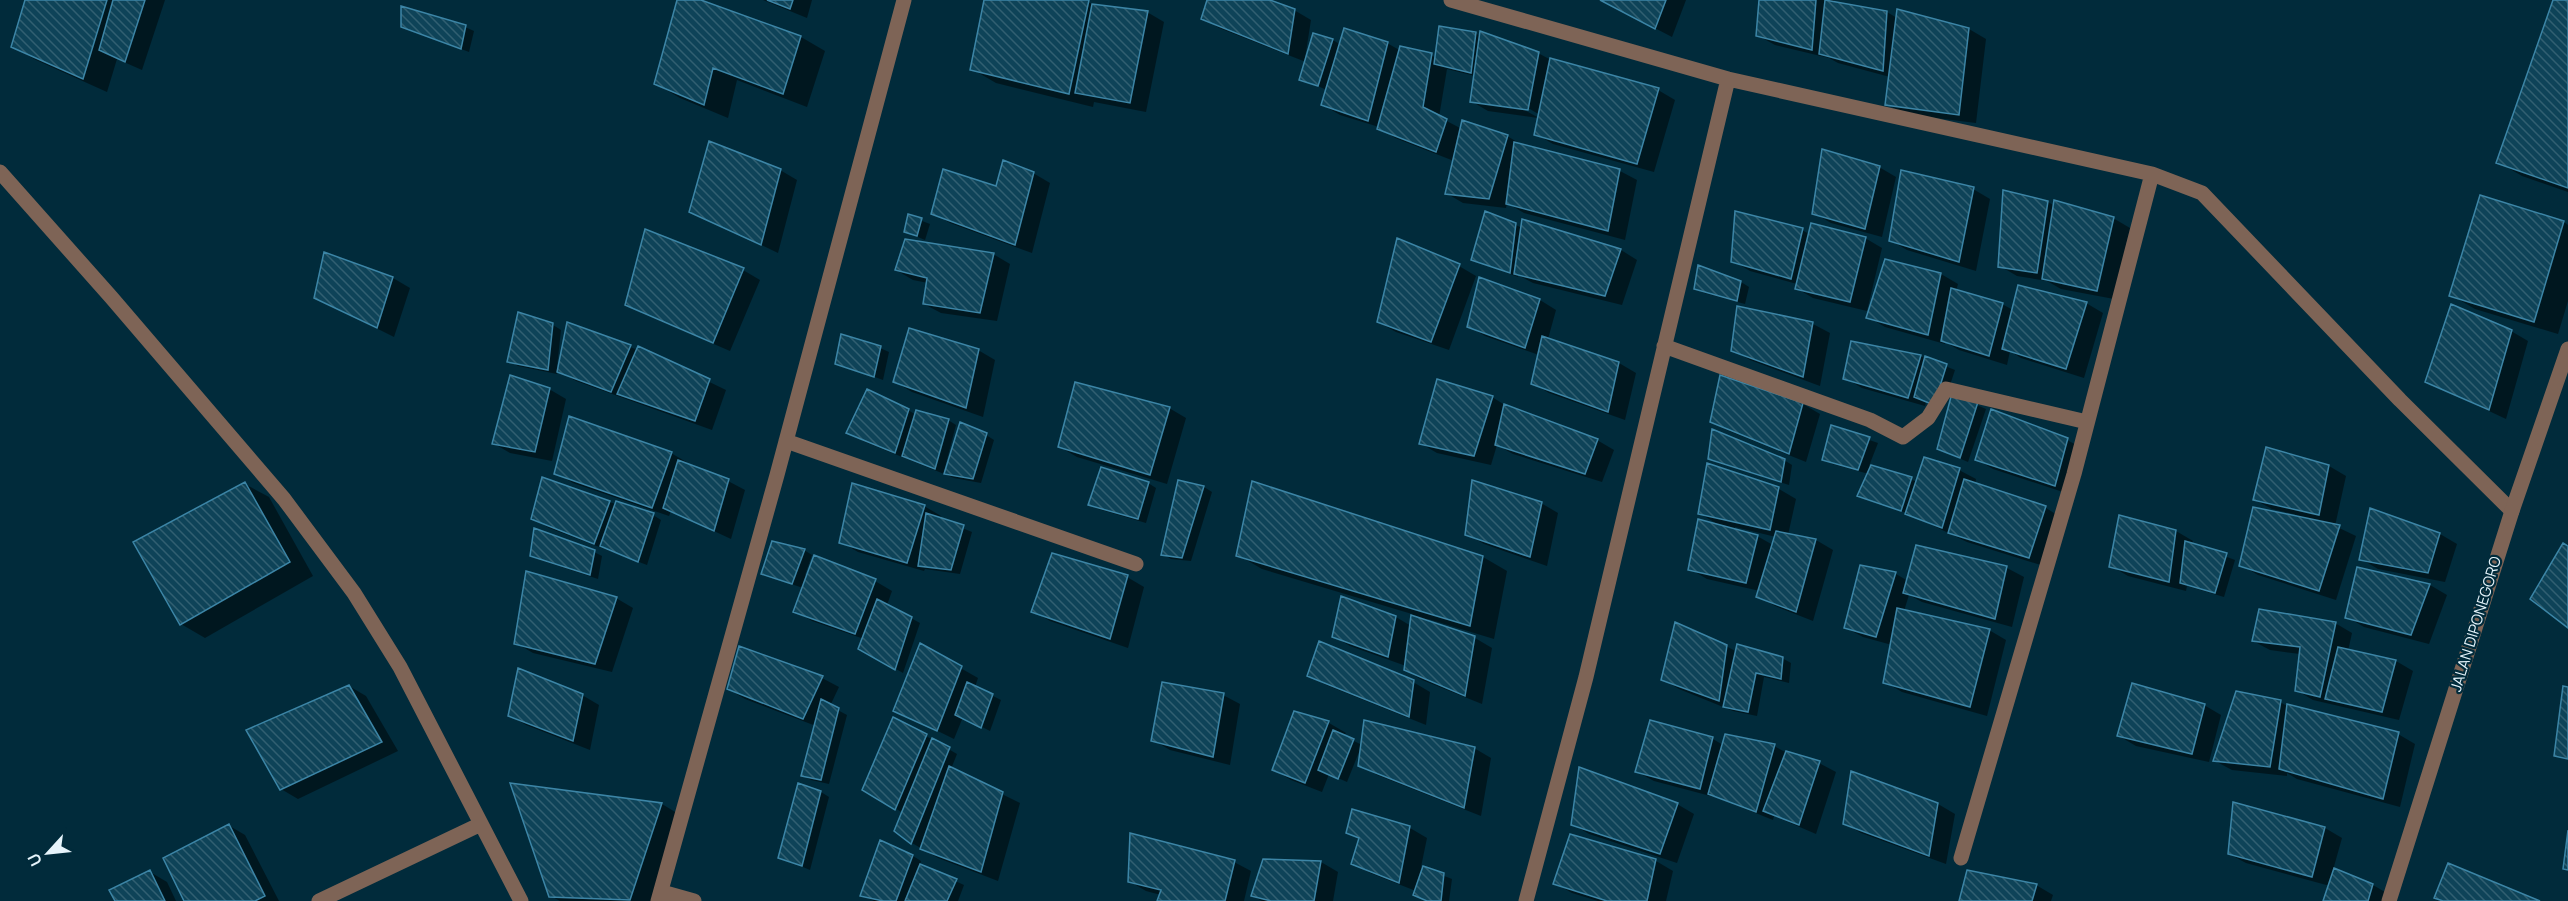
<svg xmlns="http://www.w3.org/2000/svg" width="2568" height="901" font-family="Manrope,sans-serif">
<style>
.shadow{fill:#0007;fill-rule:evenodd}
.building{fill:url(#building-back-hatch);stroke:#3c85a6;stroke-width:1.5}
.lines{fill:none;stroke-linecap:round;stroke-linejoin:round}
.minor{stroke:#7e6456;stroke-width:15}
.tertiary{stroke:#7e6456;stroke-width:15}
.labels{text-anchor:middle;stroke-width:4.5;stroke-linejoin:round;paint-order:stroke}
.street-label{font-size:15px;fill:#e6f4fb;stroke:#012b3b}
</style>
<defs>
<pattern id="building-back-hatch" width="6" height="6" patternUnits="userSpaceOnUse" patternTransform="scale(1.5)"><rect width="6" height="6" fill="#0e4358"/><path d="M-1 5l2 2M0 0l6 6M5-1l2 2" fill="none" stroke="#315f71"/></pattern>
</defs>
<rect width="100%" height="100%" fill="#012b3b"/>
<path class="shadow" d="M27 0H165L142 70 117 59 107 92 36 60 13 47Z
M678 0H697L801 37 825 51 807 107 737 80 728 118 680 98 656 84Z
M763 0H812L807 18Z
M985 0H1084L1096 6 1147 12 1164 22 1146 112 1094 102 1093 107 996 83 972 69Z
M1209 0H1266L1294 10 1311 20 1305 58 1307 59 1333 40 1341 45 1387 43 1401 51 1431 55 1436 58 1476 34 1538 53 1551 60 1658 90 1675 100 1654 172 1553 144 1536 134 1540 115 1523 105 1521 108 1539 118 1488 111 1471 101 1475 76 1447 69 1439 117 1462 129 1507 136 1524 146 1620 171 1637 180 1625 240 1524 213 1507 203 1506 208 1463 203 1446 193 1454 161 1395 138 1379 127 1340 115 1323 105 1327 90 1301 79 1306 62 1219 28 1203 18Z
M1601 0H1686L1672 37Z
M1760 0H1834V3L1887 12 1897 18 1898 10 1969 29 1986 39 1976 123 1904 114 1887 104 1890 77 1838 63 1829 58 1775 45 1757 35Z
M2554 0H2568V192L2522 176 2498 162Z
M402 26 465 27 474 31 469 52Z
M1879 167 1896 177 1882 237 1831 223 1814 213Z
M780 170 797 180 778 253 691 211Z
M1033 173 1050 183 1032 253 950 223 933 213Z
M1973 189 1990 199 1976 271 1907 250 1890 240Z
M2004 192 2048 202 2055 206 2113 218 2130 228 2114 299 2061 289 2047 281 2017 276 2000 266Z
M909 216 930 224 925 240 906 232Z
M2564 222 2568 225V301L2558 334 2475 309 2451 295Z
M1516 225 1522 228 1621 250 1637 260 1622 305 1533 283 1518 275V277L1473 260Z
M1802 230 1809 234 1865 238 1882 248 1867 311 1813 298 1796 288 1797 284 1750 271 1733 261Z
M325 254 393 278 410 288 394 337 316 298Z
M993 254 1010 264 997 321 941 313 924 304 928 283 913 280 896 270Z
M1886 261 1941 274 1958 284 1956 291 2002 304 2013 310 2086 303 2103 313 2084 378 2021 358 2010 351 2007 365 1959 350 1945 342V344L1885 327 1868 317Z
M1459 266 1476 276 1449 350 1396 332 1378 322Z
M743 270 760 280 730 351 644 314 627 304Z
M1741 282 1749 287 1745 304 1704 293 1696 289Z
M1540 300 1556 310 1548 339 1619 363 1636 373 1625 420 1549 393 1532 383 1539 355 1485 336 1468 326Z
M1739 308 1813 324 1830 333 1820 386 1750 360 1733 350Z
M568 324 638 350 639 348 726 390 712 430 576 381 557 370V374L518 366 509 361 553 325 561 330 557 367H560Z
M2511 331 2528 341 2506 419 2427 382Z
M880 348 889 352 883 380 837 363Z
M978 350 995 360 983 417 912 392 895 382Z
M1920 356 1955 370 1942 409 1926 402 1925 406 1862 388 1845 378Z
M549 389 566 399 552 461 510 453 493 443Z
M1953 395 1986 409 1968 462 1947 453Z
M1492 397 1508 407 1597 440 1614 450 1602 482 1513 454 1497 445 1491 465 1437 453 1420 443Z
M1803 404 1820 414 1806 462 1729 431 1711 422Z
M1169 408 1186 418 1167 484 1077 457 1060 447Z
M908 410 916 415 948 420 956 425 944 471 947 472 986 435 994 440 981 483 954 478 865 442 848 432Z
M1832 427 1878 443 1869 466 1918 482 1959 470 1976 479 1975 484 2046 508 2062 518 2047 567 1967 542 1909 514 1859 495 1869 474 1832 464 1823 459Z
M2067 440 2084 449 2072 495 1993 469 1976 459Z
M2267 449 2329 466 2346 476 2335 526 2356 536 2336 600 2258 575 2241 565 2296 518 2297 515 2272 509 2255 500Z
M671 453 688 463 687 465 728 481 745 490 731 539 671 511 669 516 573 483 556 473Z
M1709 458 1784 460 1792 465 1789 485 1718 463Z
M1179 482 1204 487 1212 492 1191 561 1171 559 1163 554Z
M1148 483 1156 488 1146 523 1098 509 1090 505Z
M245 484 269 497 313 576 205 638 181 624Z
M1779 489 1796 499 1788 535 1816 540 1833 550 1813 621 1775 606 1758 596 1760 591 1707 579 1690 569 1719 525 1699 513ZM1735 527 1776 537 1773 545 1757 536 1734 530Z
M609 502 653 515 661 520 647 565 549 528 532 518Z
M1541 503 1558 513 1547 566 1484 544 1467 534Z
M924 506 941 516 940 519 972 532 960 574 925 569 924 571 858 552 841 542Z
M2176 531 2193 541 2192 544 2235 560 2224 597 2187 586 2186 591 2128 576 2111 566Z
M2440 534 2457 544 2445 582 2378 569 2361 559Z
M804 550 812 555 805 575 875 581 892 591 887 605 920 623 903 673 860 648 864 639 812 621 795 611 803 588 762 574Z
M594 552 602 556 598 579 540 560 531 555Z
M1238 555 1483 557 1507 571 1494 639 1428 619 1427 622 1475 638 1492 648 1482 704 1422 680 1405 670 1406 666 1350 646 1333 636 1342 598 1396 617 1411 626 1412 614 1262 569Z
M1862 567 1896 574 1908 581 2007 568 2024 577 2012 627 1922 602 1909 595 1904 611 1989 630 2006 640 1987 716 1902 692 1885 682 1892 645 1863 637 1846 628Z
M2358 569 2430 585 2447 595 2429 644 2364 627 2347 617Z
M1127 577 1144 587 1128 648 1050 621 1033 611Z
M616 598 633 608 612 672 533 653 516 643Z
M2335 623 2352 633 2348 651 2396 661 2413 671 2399 720 2313 700 2296 690 2300 654 2270 650 2253 641Z
M920 645 978 678 975 687 1001 700 990 731 963 717 954 739 895 710Z
M1726 646 1737 652 1782 658 1791 663 1789 683 1764 677 1757 716 1733 711 1679 689 1662 679Z
M1309 676 1413 682 1430 692 1426 725 1326 685Z
M822 678 839 687 830 706 847 715 829 784 811 780 802 775 816 726 745 699 728 689Z
M349 686 366 696 398 751 298 799 281 789Z
M582 695 599 705 590 750 526 725 509 715Z
M1223 695 1240 704 1230 765 1170 750 1153 740Z
M2280 702 2287 706 2398 734 2415 744 2400 807 2297 779 2287 773V776L2232 770 2215 761Z
M2204 705 2221 715 2209 762 2136 746 2119 736Z
M1295 713 1329 723 1346 733 1344 736 1362 745 1474 748 1491 758 1481 816 1377 775 1360 765 1361 747 1347 782 1329 774 1322 792 1291 780 1274 770Z
M1651 722 1713 739 1723 745 1774 746 1787 753 1819 763 1836 772 1816 834 1774 816 1773 820 1718 798 1654 781 1637 772Z
M926 736 957 754 951 769 1020 803 998 881 938 858 912 843 896 830 903 813 864 789Z
M821 792 829 797 810 870 779 857Z
M662 804 685 818 658 901H560L551 896Z
M1677 804 1694 814 1677 863 1589 834 1572 824Z
M1938 804 1955 814 1946 864 1861 833 1844 823Z
M2235 804 2325 828 2342 838 2333 870 2373 885 2390 895 2388 901H2325L2330 886 2246 863 2229 854Z
M228 825 245 835 279 901H185Z
M1410 828 1427 838 1421 867 1452 879 1449 901H1427L1415 895 1416 891 1370 873 1353 863 1360 839 1347 832Z
M881 842 913 856 921 861 920 865 964 885 958 901H874L862 895Z
M1656 861 1673 871 1666 901H1598L1572 893 1555 883Z
M1234 862 1251 871 1244 901H1159L1161 895 1146 891 1129 881Z
M1321 862 1338 872 1333 901H1262L1253 896Z
M150 872 167 882 176 901H116Z
M2036 885 2053 895 2051 901H1961Z"/>
<path class="building" d="M25 0H107L83 79 11 47Z
M113 0H145L125 62 99 50Z
M677 0H701L801 36 783 94 713 68 704 105 654 84Z
M767 0H793L790 9Z
M984 0H1089L1069 94 970 70Z
M1207 0H1270L1295 9 1288 54 1201 19Z
M1600 0H1666L1655 29Z
M1759 0H1816L1812 50 1756 36Z
M1825 0 1887 11 1883 71 1819 54Z
M2553 0H2568V188L2496 163Z
M1092 4 1148 11 1130 103 1075 93Z
M401 6 466 25 461 49 401 27Z
M1897 9 1969 28 1959 115 1885 105Z
M1439 26 1476 32 1471 73 1434 64Z
M1344 28 1388 42 1368 121 1321 105Z
M1480 31 1539 52 1528 110 1470 102Z
M1313 33 1333 39 1318 86 1299 80Z
M1400 46 1432 53 1423 107 1447 119 1436 152 1377 129Z
M1550 58 1659 88 1637 164 1534 135Z
M1462 120 1508 135 1489 199 1445 194Z
M709 141 781 169 761 245 689 212Z
M1514 142 1620 169 1608 231 1506 204Z
M1822 149 1880 166 1865 229 1812 214Z
M1003 160 1034 172 1015 245 931 214 943 169 996 186Z
M1901 170 1974 187 1959 262 1889 241Z
M2003 190 2048 201 2037 273 1998 267Z
M2480 195 2564 221 2534 322 2449 296Z
M2054 200 2114 217 2097 291 2042 279Z
M1485 211 1516 223 1510 273 1471 260Z
M1735 211 1803 228 1791 279 1731 262Z
M908 214 922 218 917 236 904 232Z
M1522 219 1621 249 1605 296 1514 274Z
M1811 223 1866 237 1850 302 1795 289Z
M645 229 744 268 713 343 625 305Z
M1397 238 1460 264 1431 342 1377 322Z
M905 239 994 253 980 313 923 304 927 278 895 270Z
M324 252 393 277 377 328 314 298Z
M1885 259 1941 273 1928 335 1866 318Z
M1698 265 1741 281 1737 301 1694 289Z
M1479 277 1540 299 1525 348 1467 327Z
M2018 285 2087 302 2066 369 2002 349Z
M1951 288 2003 303 1989 356 1941 341Z
M2451 304 2512 330 2489 410 2425 382Z
M1737 306 1813 322 1803 377 1731 351Z
M518 312 553 323 548 370 507 362Z
M567 322 631 345 611 392 557 372Z
M909 328 979 349 966 408 893 382Z
M841 334 881 346 874 377 835 364Z
M1542 336 1619 362 1608 412 1531 384Z
M1851 341 1921 355 1908 398 1843 379Z
M638 346 710 379 695 421 617 394Z
M1925 356 1947 364 1934 405 1914 397Z
M510 375 550 388 535 452 492 444Z
M1720 375 1803 403 1789 454 1710 422Z
M1437 379 1493 396 1474 456 1419 444Z
M1075 382 1170 407 1150 475 1058 447Z
M867 389 909 409 895 453 846 433Z
M1952 393 1978 402 1960 458 1937 449Z
M1504 404 1598 439 1585 474 1495 445Z
M1991 409 2068 438 2055 486 1975 460Z
M916 410 949 419 935 469 902 456Z
M569 416 672 452 652 508 554 474Z
M960 422 987 433 973 479 944 474Z
M1831 425 1870 437 1858 470 1822 460Z
M1712 429 1785 459 1781 482 1708 459Z
M2266 447 2329 465 2319 515 2253 500Z
M1924 457 1960 468 1942 528 1905 514Z
M678 460 729 479 714 531 663 508Z
M1707 463 1779 487 1770 530 1698 514Z
M1871 465 1912 477 1901 511 1857 496Z
M1101 467 1149 482 1138 519 1088 505Z
M542 477 610 501 594 544 531 519Z
M1964 479 2046 506 2029 558 1948 533Z
M1178 480 1204 486 1182 558 1161 555Z
M1472 480 1542 502 1530 557 1465 535Z
M1252 481 1483 556 1470 626 1236 556Z
M245 482 290 562 180 625 133 542Z
M852 483 925 505 907 563 839 543Z
M616 501 654 513 638 562 600 546Z
M2253 507 2340 525 2319 591 2239 566Z
M2370 508 2440 533 2428 573 2359 560Z
M926 513 964 525 951 570 918 566Z
M2119 515 2176 530 2169 582 2109 567Z
M1698 519 1758 535 1746 583 1688 570Z
M534 528 595 550 590 575 530 556Z
M1776 531 1816 539 1796 612 1756 597Z
M772 541 805 549 792 584 761 574Z
M2185 541 2227 553 2215 593 2180 583Z
M2563 543 2568 546V628L2530 599Z
M1916 545 2007 566 1995 619 1903 593Z
M1052 553 1128 575 1110 639 1031 612Z
M814 555 876 579 855 634 793 612Z
M1860 565 1896 572 1876 637 1844 628Z
M2357 567 2430 584 2411 635 2345 618Z
M526 571 617 597 595 664 514 644Z
M1341 596 1396 616 1388 657 1332 637Z
M877 599 912 617 895 670 858 649Z
M1897 608 1990 629 1970 707 1883 683Z
M2259 609 2336 622 2320 697 2295 691 2300 647 2252 641Z
M1411 615 1475 636 1465 696 1404 670Z
M1675 622 1727 645 1719 701 1661 680Z
M1319 641 1414 680 1409 717 1307 676Z
M920 643 962 666 937 731 893 711Z
M1737 644 1783 657 1781 679 1756 673 1748 712 1723 707Z
M739 646 823 676 803 719 727 689Z
M2338 647 2396 660 2382 712 2325 699Z
M518 668 583 694 573 741 508 716Z
M967 682 993 694 981 728 955 715Z
M1162 682 1224 693 1213 757 1151 741Z
M2132 683 2205 704 2192 754 2117 736Z
M349 685 382 742 280 790 246 730Z
M2563 686 2568 687V759L2554 756Z
M2236 691 2281 700 2270 767 2213 761Z
M821 699 839 708 821 780 801 776Z
M2287 704 2399 732 2383 799 2279 769Z
M1294 711 1329 721 1305 783 1272 770Z
M893 717 927 734 895 810 862 790Z
M1364 720 1475 747 1464 808 1358 766Z
M1650 720 1713 737 1700 789 1635 772Z
M1333 730 1354 739 1338 779 1318 770Z
M1725 734 1775 744 1756 812 1708 794Z
M932 738 950 747 911 844 894 831Z
M1786 751 1820 761 1799 825 1763 811Z
M949 766 1003 792 981 872 920 849Z
M1579 767 1678 803 1660 854 1571 825Z
M1851 771 1938 803 1929 856 1843 824Z
M510 783 662 803 630 900 549 897Z
M798 783 821 791 802 866 778 858Z
M2233 802 2325 827 2312 877 2228 854Z
M1352 809 1410 826 1399 883 1351 864 1359 838 1346 833Z
M229 824 265 896 255 901H184L163 858Z
M2568 830V870L2563 869Z
M1130 833 1235 860 1225 901H1157L1161 890 1128 882Z
M1570 834 1656 859 1647 901H1607L1553 884Z
M880 840 913 855 896 901H883L860 896Z
M1263 859 1321 861 1314 901H1271L1251 896Z
M2448 863 2540 901H2443L2434 898Z
M920 864 957 879 947 901H905Z
M1423 866 1444 873 1441 901H1427L1413 895Z
M2334 868 2373 884 2368 901H2323Z
M150 870 165 901H115L109 890Z
M1967 870 2037 884 2032 901H1959Z"/>
<g class="lines">
<path class="minor" d="M1451 0 1728 79 2152 174 2202 193 2400 400 2512 511
M0 172 111 297 284 499 354 593 400 667 521 901
M1664 346 1870 420 1903 437 1928 418 1946 389 2087 422
M786 441 1136 564
M1961 858 2074 474 2152 174
M662 892 694 901
M319 901 481 824
M658 901 777 475 904 0
M1526 901 1586 677 1728 79"/>
<path class="tertiary" d="M2389 901 2512 511 2568 349"/>
</g>
<g class="labels">
<g class="street-label">
<text transform="translate(2476 624) rotate(-73)" y="5">JALAN DIPONEGORO</text>
</g>
</g>
<g transform="translate(48 853) rotate(243)" stroke="#012b3b" stroke-width="4.5" paint-order="stroke">
<path d="M0-4.5L10 22L0 15L-10 22Z" fill="#e6f4fb"/>
<text y="-9" font-size="16" font-weight="bold" text-anchor="middle" fill="#e6f4fb">U</text>
</g>
</svg>
